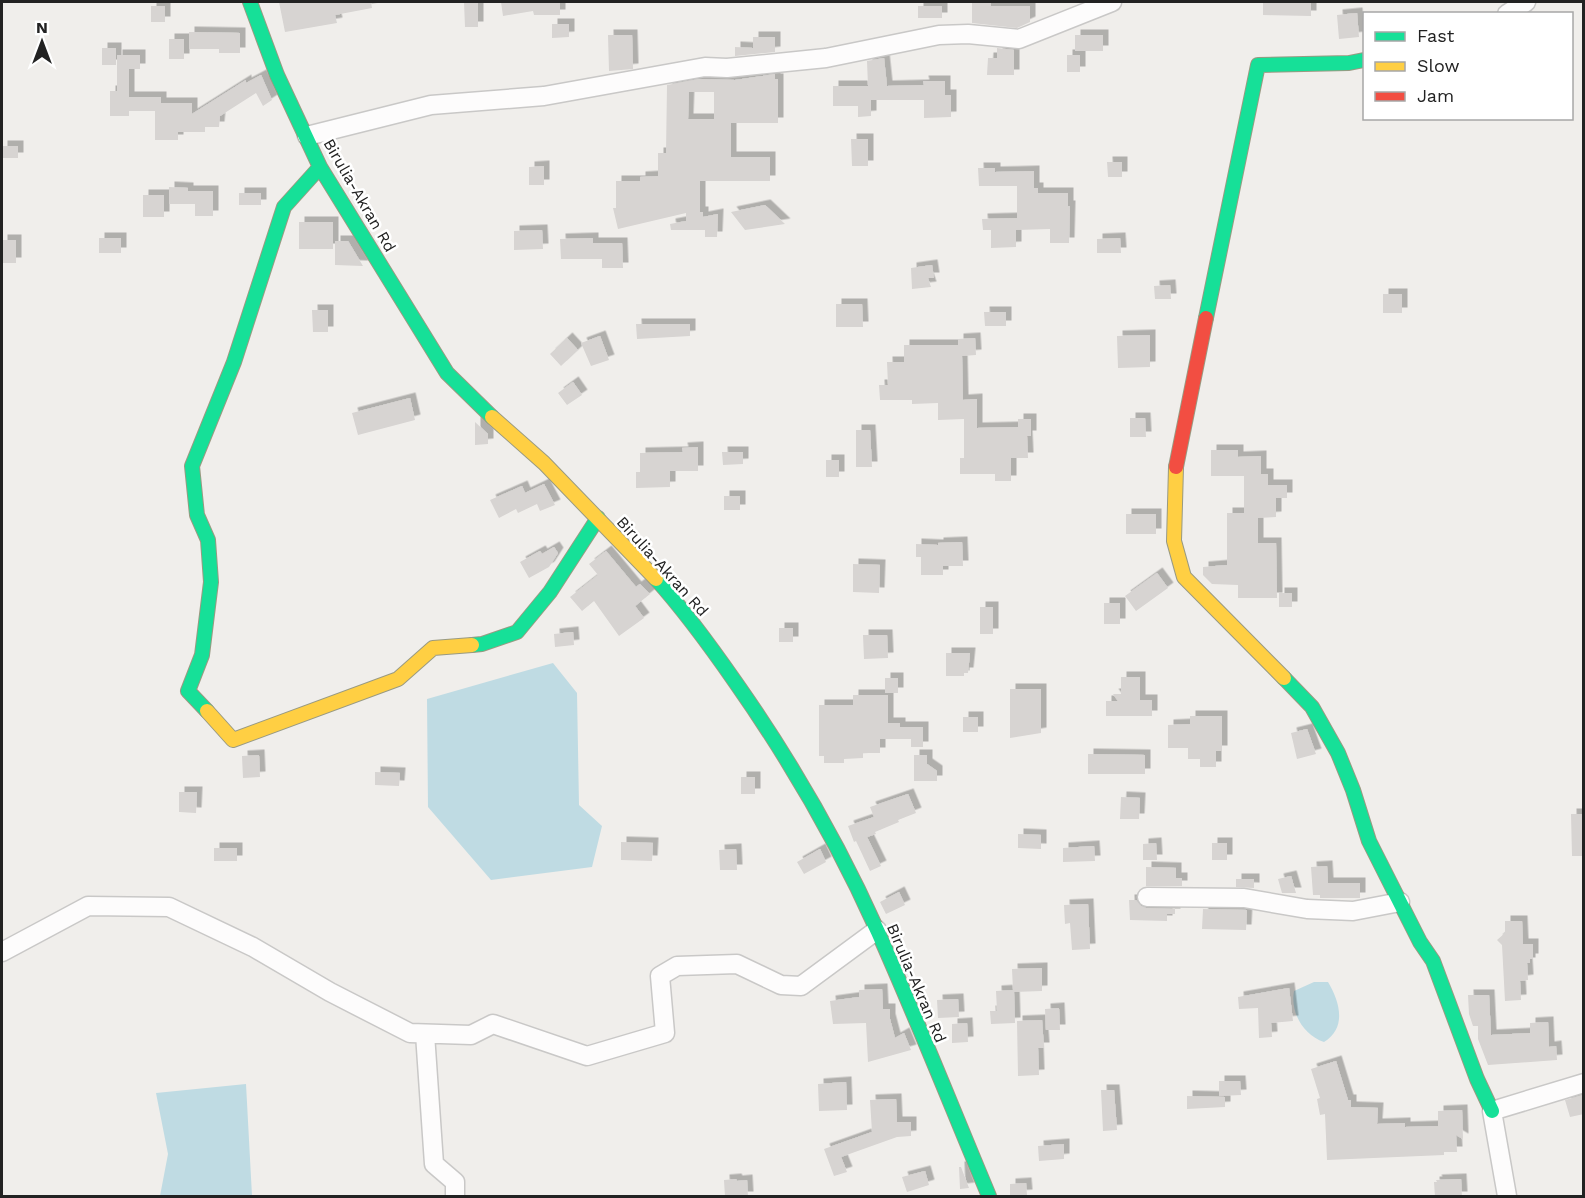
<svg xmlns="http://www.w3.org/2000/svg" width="1585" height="1198" font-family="'Work Sans',sans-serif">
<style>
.water{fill:#bfdbe3}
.building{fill:#d7d4d2;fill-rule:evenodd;filter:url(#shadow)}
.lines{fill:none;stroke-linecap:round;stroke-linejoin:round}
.street-casing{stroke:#c9c8c7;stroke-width:21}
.fast-casing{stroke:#999a82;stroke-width:16}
.slow-casing{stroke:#999a82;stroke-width:16}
.jam-casing{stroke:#999a82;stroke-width:16}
.street{stroke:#fdfcfc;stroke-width:18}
.fast{stroke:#16e098;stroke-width:14}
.slow{stroke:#ffcf43;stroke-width:14}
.jam{stroke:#f24e42;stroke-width:14}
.labels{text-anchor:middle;stroke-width:5;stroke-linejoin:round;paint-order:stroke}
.street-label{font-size:16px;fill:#222;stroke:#fff}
</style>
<defs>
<filter id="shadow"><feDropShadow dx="5.5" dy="-5.5" stdDeviation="0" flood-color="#0004"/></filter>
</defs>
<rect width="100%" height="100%" fill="#f0eeeb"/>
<path class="water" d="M553 663 577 693 579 805 602 826 592 867 491 880 428 807 427 699Z
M1314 982H1328C1340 1002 1347 1028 1324 1042 1303 1035 1290 1012 1294 991Z
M246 1084 252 1196H160L168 1154 156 1093Z"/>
<path class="building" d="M279 2H371L372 8 335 15 337 23 285 32Z
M464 2H478V27H465Z
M501 2H560V15H534L533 11 503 16Z
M972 2H991V6H1030V22L1017 28 972 23Z
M1263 2H1311V16L1263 15Z
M151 6H165V22H151Z
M918 6H942V18H918Z
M1357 13 1359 37 1339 39 1337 15Z
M552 24H569V37L552 38Z
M189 32 240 33V53H219V49H189Z
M608 35H632L633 69 609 71Z
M1075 35H1103V51H1075Z
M753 37H775V52L735 56V47L753 48Z
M169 39H184V59H169Z
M102 48H116V65H102Z
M997 48 1014 50V75H987L988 58H997Z
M117 55H140V69H129V97H161V103H192V114L246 80V83L261 75 272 100 263 106 256 93 220 116 219 127H205V132H178V140H155V111H129V116H110V91H117Z
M1067 55H1080V72H1067Z
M884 58 887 86 924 85 923 81H945V95H951V117L924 118V100H871V116L858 117V106H833V86H868L867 61Z
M775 74V79H778V123H731V157H770V181H700V212H703V217L718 214 717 237H705V230H671L670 224 686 221V213L618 229 613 208H616V181H640V177L658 176V153H666L667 85 699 79 735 80ZM689 92H714V119H688Z
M851 139H868V166H852Z
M2 146H18V158H2Z
M1107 162H1122V177H1108Z
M544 166V185H529V167Z
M978 168H995V172L1034 171V188H1038V193H1068V206H1070L1069 243H1050V229L1016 230V247L991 248V230H983L982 219 1017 218V186H979Z
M169 187 188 188V191H213V216H195V204H169Z
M239 193H261V205H239Z
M143 195H164V217H143Z
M765 205 785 224 745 230 731 212Z
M299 222H333V249H299Z
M542 230 543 249 514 250V231Z
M99 238H121V253H99Z
M593 238V243H622L623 268H602V259H561L560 239Z
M1120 238 1121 253H1097V239Z
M2 240H16V263H2Z
M335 241H348L363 266 335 265Z
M932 265 934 278H928L931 287 912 289 911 268Z
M1170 285 1171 299H1155L1154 286Z
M1383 294H1402V313H1383Z
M836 304H862L863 327H836Z
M312 310H328V332H313Z
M984 312H1006V326H985Z
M636 324H690V336L637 339Z
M1150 335V367L1118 368 1117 336Z
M600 336 609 360 591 366 581 343Z
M567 338 578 350 561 366 550 354Z
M975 338 976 355 962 356 963 400 977 399V428L1018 427V419H1031V436H1027L1028 458H1011V481H995V474H960V458H964V419L938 420V403L912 404V400H880L879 385H888L887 362H904V345H958V339Z
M573 382 582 395 567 405 558 393Z
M410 398 415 420 358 435 352 413Z
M1130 418H1145L1146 437H1130Z
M475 422 488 434V444L475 445Z
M856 430H870L872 467H856Z
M698 447V471H670V487L636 488V472H640V453L683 452 682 448Z
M1211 450H1238V457L1261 456V474H1268V485H1287V498H1276V517L1258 518V543H1276L1277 598H1238V585L1212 584 1203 575V567L1227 565V513H1244V476H1211Z
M722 452H743V464L723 465Z
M826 460H839V477H826Z
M544 484 555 505 540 511 537 504 518 513 516 509 499 518 490 500 522 486 525 493Z
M724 496H740V510H724Z
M1126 514H1156V534H1126Z
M962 542 963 566H943V575H921V557H916V544L938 545V543Z
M554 547 558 553 549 567 529 578 520 562 540 551 542 554Z
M606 551 636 587 640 584 650 594 635 606 644 618 619 636 594 601 582 611 570 597 598 575 589 564Z
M853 564 880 565 879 593 853 592Z
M1157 573 1168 588 1136 611 1125 596Z
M1279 593H1292V607H1279Z
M1104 603H1120V624H1104Z
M980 607H993V634H980Z
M779 628H793V642H779Z
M573 632 574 645 555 647 554 634Z
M863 635H887L888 658 864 659Z
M946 653H970L968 673H964V676H946Z
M1121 677H1140V700H1152V716H1106V701H1118L1113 694H1121Z
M885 678H898V693H885Z
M1010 689H1041V733L1010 738Z
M853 695H888V723H900V727H923V747H911V739H880V753H863V758L844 759V763H824V756H819V705H853Z
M1190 716H1222V751H1216V767H1200V759H1188V748H1168V725L1190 724Z
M963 717H978V732H963Z
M1307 729 1316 754 1297 759 1291 733Z
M1088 754 1145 755V774H1088Z
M259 755 260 777 243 778 242 756Z
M914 755H927V764L937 771V781H914Z
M375 772 400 773 399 786 375 785Z
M741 777H755V794H741Z
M179 792H197L196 813 179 812Z
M908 794 916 813 898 820 899 822 875 832 876 834 867 837 881 866 870 871 856 841 854 842 848 826 874 817 870 807Z
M1121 797 1140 798 1139 819H1120Z
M1571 814H1584V856H1572Z
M1018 834 1041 835V849L1018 848Z
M621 842 653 843 652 861 621 860Z
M1156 843 1157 860H1143V844Z
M1212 843H1227V860H1212Z
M1094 846 1095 861 1063 862V848Z
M214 848H237V861H214Z
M736 849 737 870H720L719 850Z
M820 849 826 862 804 874 797 862Z
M1327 866 1328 883H1360V898H1320V895H1313L1311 867Z
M1146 867 1176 868V878H1182V886H1146Z
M1291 876 1296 893H1282L1278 879Z
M1236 879H1254V888L1236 887Z
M899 892 905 905 886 914 880 902Z
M1129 900H1136L1141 906 1146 908 1175 909V914H1167V921L1130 920Z
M1088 904 1090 949 1072 950 1070 923 1065 924 1064 905Z
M1203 909 1247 910 1246 930 1202 929Z
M1505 921H1522L1523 944H1533V959H1530V963H1527L1528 980 1520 981 1521 1000 1505 1001 1502 945 1497 940 1505 933Z
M1042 968V991L1014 992 1015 1023 991 1024 990 1011H997L996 991 1013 990 1012 969Z
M1289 988 1293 1021 1271 1023 1272 1037 1259 1038 1258 1008 1239 1009 1238 997Z
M882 989 883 1009H890V1019L895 1038 904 1033 911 1050 868 1062 866 1023 833 1024 830 1001 859 997V990Z
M1468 995H1489L1491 1035 1530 1033V1023L1548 1022 1549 1047 1556 1046 1557 1060 1488 1065 1478 1039V1026H1473L1469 1014Z
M958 999 959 1017 938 1018 937 1000Z
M1059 1008 1060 1030H1046L1045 1009Z
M1042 1020 1044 1048H1038L1039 1075 1018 1076 1017 1021Z
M967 1023 968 1042 952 1043V1024Z
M1336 1061 1348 1100H1351V1107L1378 1108 1377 1124 1405 1123V1127L1438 1126V1111L1462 1110 1463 1139 1456 1135 1457 1152H1444V1155L1327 1160 1325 1114 1320 1115 1317 1099 1320 1098 1311 1069Z
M1219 1081H1240L1241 1095 1219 1096Z
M846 1082 847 1110 819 1111 818 1084Z
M1101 1090H1114L1117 1130 1103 1131Z
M1583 1095 1584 1114 1570 1117 1565 1100Z
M1187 1096 1225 1097V1107L1187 1109Z
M896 1099 897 1122H911V1136L897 1137 841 1157 847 1172 834 1176 824 1149 872 1132 870 1100Z
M1064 1144V1159L1039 1161 1038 1146Z
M959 1167H961L969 1188 960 1189Z
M925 1171 929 1185 907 1192 902 1177Z
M736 1179 737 1181 747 1180 748 1197H725L724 1180Z
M1461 1179 1462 1197H1435L1434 1182H1437L1436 1180Z
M1026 1183 1027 1195 1010 1196V1184Z"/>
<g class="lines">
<defs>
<path id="street" d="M1507 14 1526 2
M307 136 431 105 544 96 705 67 727 68 826 58 939 35 968 34 1019 39 1112 2
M1147 897 1244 898 1307 909 1353 911 1400 902
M2 952 88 906 169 907 253 947 330 992 410 1033 471 1035 493 1024 587 1056 665 1033 660 976 677 966 737 964 781 985 801 986 877 930
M425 1034 434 1164 455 1182V1196
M1507 1196 1492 1111 1584 1083"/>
<path id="fast" d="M250 2 277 75 320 167 447 373 492 417
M1206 318 1258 65 1349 63 1364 60
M656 579C685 611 711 647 736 683 790 760 840 847 878 932 917 1019 952 1108 989 1196
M472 645 482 644 517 632 550 592 598 518
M1284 678 1312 707 1338 753 1353 790 1369 841 1420 942 1433 961 1477 1079 1492 1111
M207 711 188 691 202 655 211 582 208 540 197 515 192 466 234 362 284 207 320 167"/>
<path id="slow" d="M492 417 544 463 656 579
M1176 467 1174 541 1184 577 1284 678
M207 711 233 740 398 679 433 648 472 645"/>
<path id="jam" d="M1176 467 1206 318"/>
</defs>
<use href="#street" class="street-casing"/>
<use href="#fast" class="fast-casing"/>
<use href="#slow" class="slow-casing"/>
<use href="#jam" class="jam-casing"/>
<use href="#street" class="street"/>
<use href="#fast" class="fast"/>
<use href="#slow" class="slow"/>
<use href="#jam" class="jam"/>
</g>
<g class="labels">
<g class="street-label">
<text transform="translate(360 195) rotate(60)" y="6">Birulia-Akran Rd</text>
<text transform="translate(663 566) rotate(48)" y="6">Birulia-Akran Rd</text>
<text transform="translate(917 983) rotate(67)" y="6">Birulia-Akran Rd</text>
</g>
</g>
<rect width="1585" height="1198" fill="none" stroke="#222222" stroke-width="6"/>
<rect x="1363" y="12" width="210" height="108" fill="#ffffff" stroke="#a7a7a7" stroke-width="1.5"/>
<rect x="1375" y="32" width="30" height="9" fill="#16e098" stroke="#a7a7a7" stroke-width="1.5"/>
<text x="1417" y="42" font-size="18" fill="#222222">Fast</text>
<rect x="1375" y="62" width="30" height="9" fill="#ffcf43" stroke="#a7a7a7" stroke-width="1.5"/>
<text x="1417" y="72" font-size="18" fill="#222222">Slow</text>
<rect x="1375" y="92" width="30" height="9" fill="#f24e42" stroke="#a7a7a7" stroke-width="1.5"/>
<text x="1417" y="102" font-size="18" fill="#222222">Jam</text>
<g transform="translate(42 42)" stroke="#ffffff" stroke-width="4.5" paint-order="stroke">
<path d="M0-4.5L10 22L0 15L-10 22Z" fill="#222222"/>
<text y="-9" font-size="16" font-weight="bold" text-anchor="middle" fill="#222222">N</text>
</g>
</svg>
